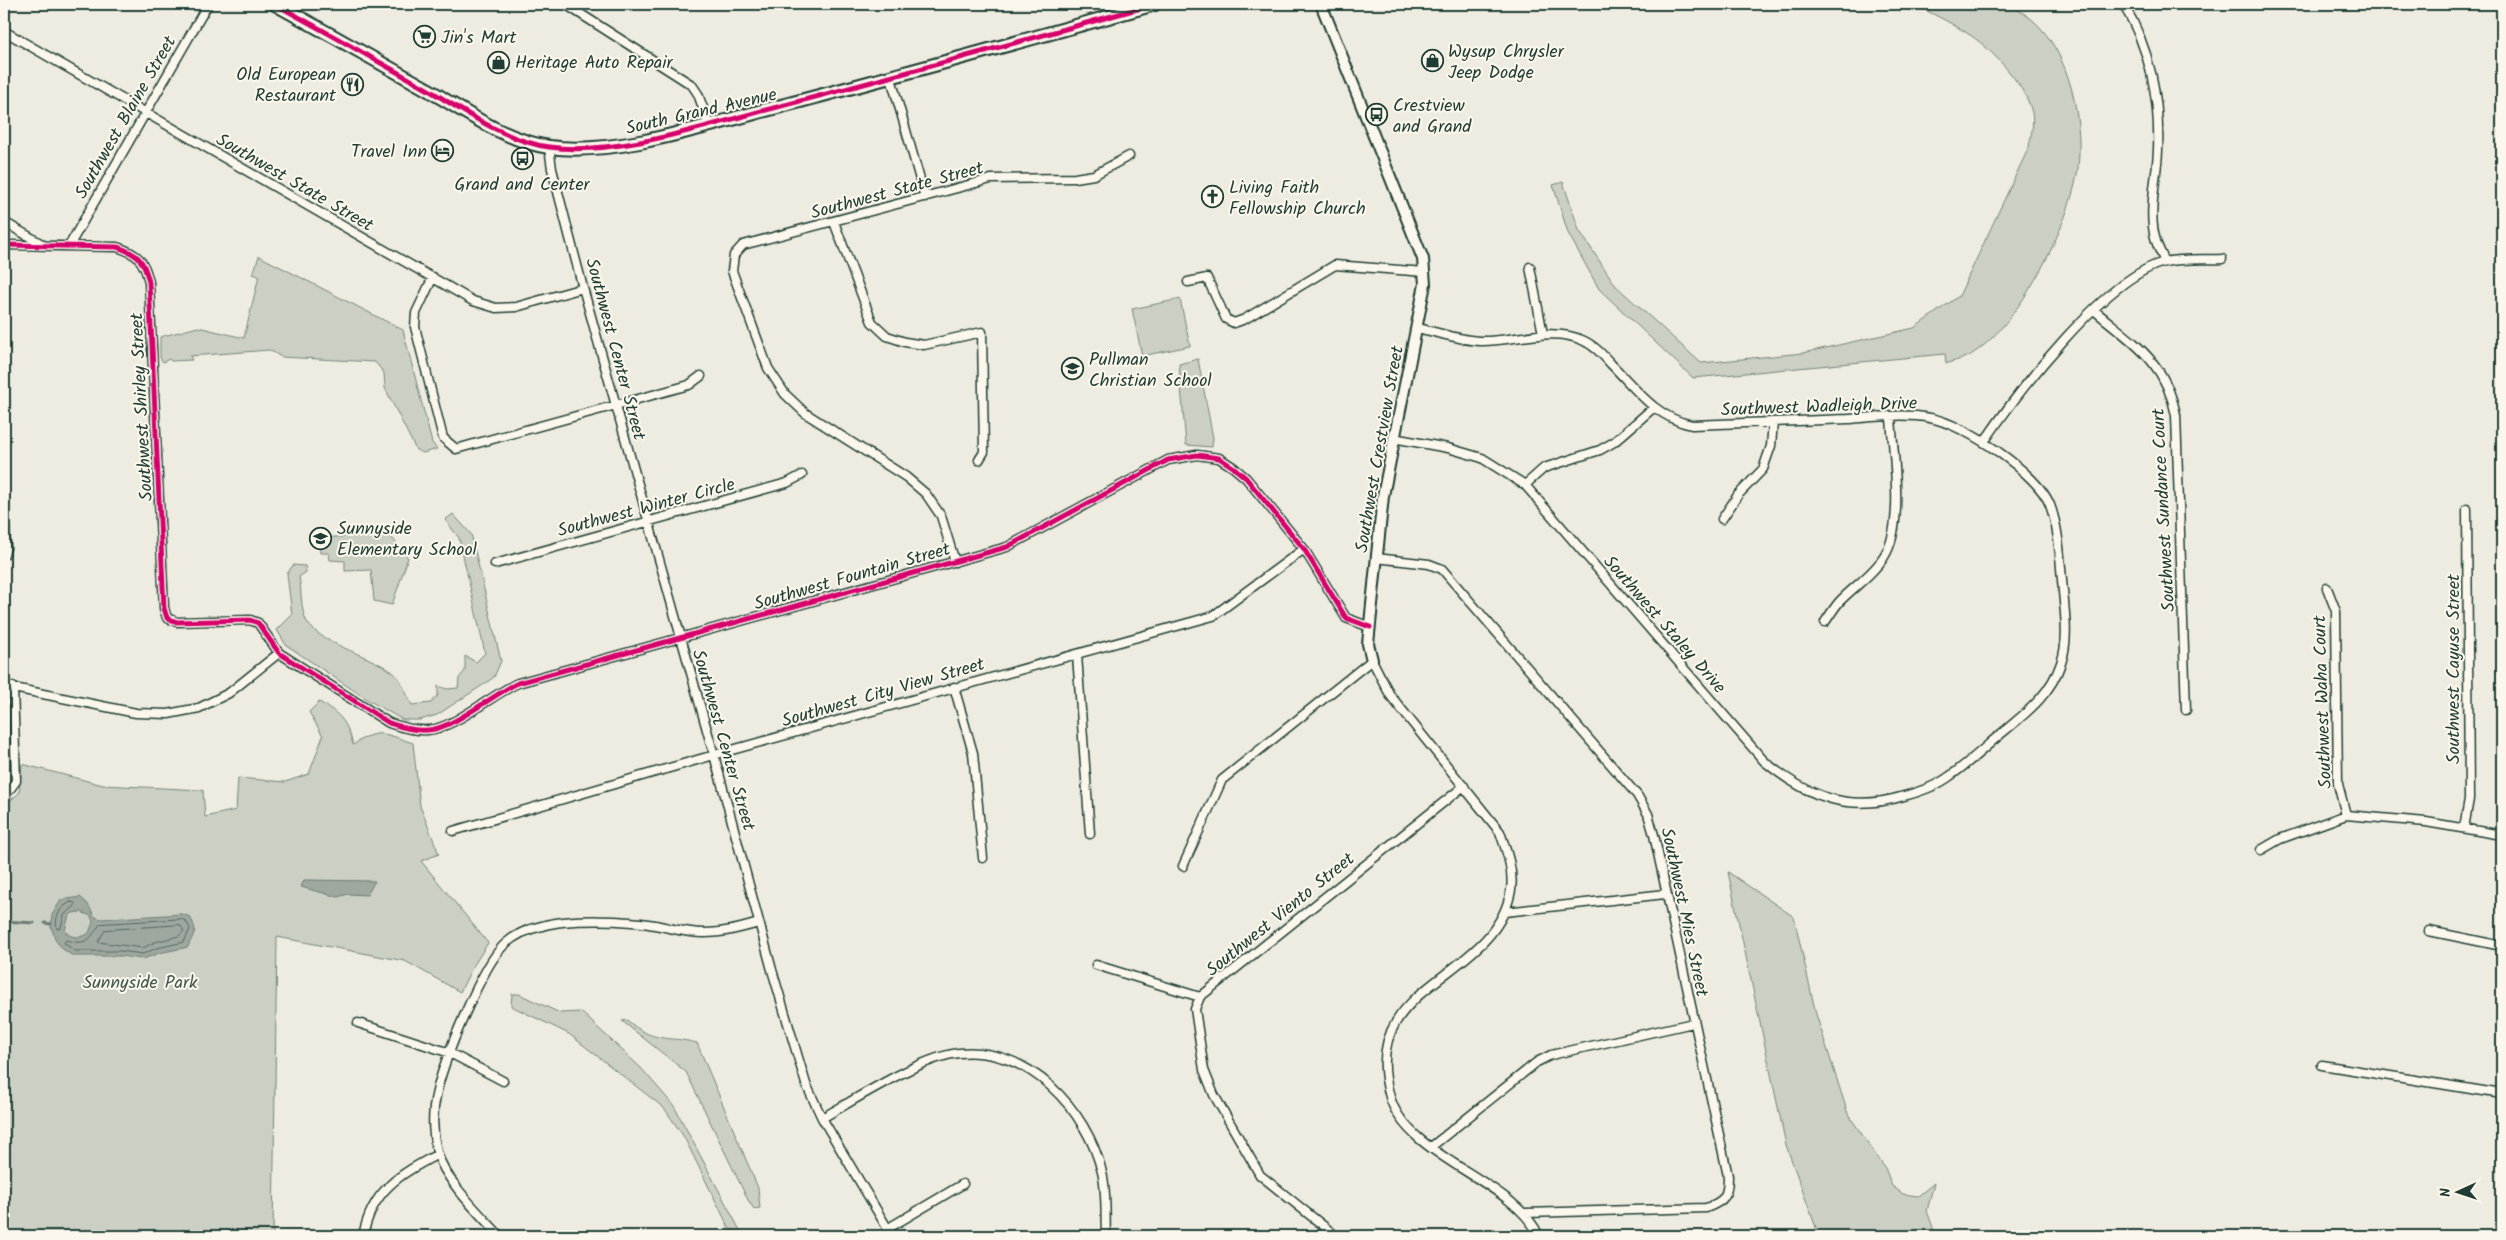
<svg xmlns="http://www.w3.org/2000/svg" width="2506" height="1240" font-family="Kalam,sans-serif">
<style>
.green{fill:#cbcfc4;stroke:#75867c}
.water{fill:#9fa89f;stroke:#6c7d74;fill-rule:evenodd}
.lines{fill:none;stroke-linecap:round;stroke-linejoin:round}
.shore{stroke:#52685f;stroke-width:1}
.stream{stroke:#6c7d74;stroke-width:3}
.minor-casing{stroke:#1f3d34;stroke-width:11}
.tertiary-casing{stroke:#1f3d34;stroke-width:14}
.primary-casing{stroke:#1f3d34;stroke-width:16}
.minor{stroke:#fbf7ec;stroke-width:8}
.tertiary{stroke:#fbf7ec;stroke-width:10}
.primary{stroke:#fbf7ec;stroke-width:12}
.cycleway-casing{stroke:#fbf7ec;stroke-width:8}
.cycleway{stroke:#d6006c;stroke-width:5}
.labels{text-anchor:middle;stroke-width:4;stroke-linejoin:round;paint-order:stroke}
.poi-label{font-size:18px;fill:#1f3d34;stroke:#fbf7ec;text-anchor:start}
.street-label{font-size:18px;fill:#1f3d34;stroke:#fbf7ec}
.park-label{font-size:18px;fill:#415a51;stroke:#fbf7ec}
</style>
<rect width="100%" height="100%" fill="#eeece1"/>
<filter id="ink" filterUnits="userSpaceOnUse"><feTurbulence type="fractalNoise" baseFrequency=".02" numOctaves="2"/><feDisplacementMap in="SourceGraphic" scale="10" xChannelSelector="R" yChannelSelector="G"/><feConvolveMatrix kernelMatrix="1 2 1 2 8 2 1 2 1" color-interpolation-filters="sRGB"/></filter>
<g filter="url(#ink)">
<path class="green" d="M1913 4C1939 4 1992 0 2014 8 2067 32 2084 116 2078 168 2071 223 2018 330 1967 357 1961 360 1952 361 1946 364L1945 354 1693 378 1599 289 1568 233 1553 185 1563 182 1579 230 1616 286 1701 363 1803 353 1914 328 1959 296 2029 147C2031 134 2035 121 2031 109 2024 84 1989 46 1967 33 1950 22 1931 13 1913 4Z
M259 256 403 330 432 443 437 449 423 453 416 450 385 388 384 373 375 362 281 357 270 350 190 356 192 360 171 361 169 359 163 362 160 358V337L198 327 244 338 259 276 253 274Z
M1180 299 1190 346 1142 356 1132 309Z
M1198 359 1213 438 1212 447 1186 445 1179 364Z
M453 514 471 534 501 661 494 677 486 683 437 715 420 720H403L368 700 295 651 286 645 277 630 292 615 287 574 293 565 305 566 306 572 299 577C302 591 300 609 307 622 322 646 376 656 396 675 401 679 408 698 412 705L431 703 438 695V686L447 689 458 688 459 678 465 671V656L476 662 485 653 459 538 445 520Z
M389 534 408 558 392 605 374 601 371 570 345 571V561L330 560 329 553H320L319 538Z
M319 702C339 712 348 723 353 745 377 727 385 734 413 743L420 806 439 854 421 861 488 943 472 968 460 992 405 961 277 937 273 1236H4V806L19 793 22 764 103 785 203 790 205 817 236 810 238 778 285 782 309 774 323 736 309 712Z
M1728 872 1794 917 1816 1014 1848 1114 1885 1168 1892 1186 1903 1194 1918 1196 1934 1183 1927 1211 1936 1236H1819L1786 1145Z
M512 994H519L560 1013 581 1012 641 1068 674 1106 743 1236H733L684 1137 664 1108 569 1034 511 1006Z
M627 1020C654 1044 666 1035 697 1043L758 1188 760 1208 754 1209 748 1200 686 1072 622 1021Z"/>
<path class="water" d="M304 880 375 881 367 895 348 894 338 897 301 887Z
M80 897 87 903 95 917 101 919 182 914 190 917C199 933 193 933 188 947L159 953 143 959 120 956H73L64 950 56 941 51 927 52 915 61 900ZM81 912 91 916 93 922 89 933C82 938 71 939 65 931L68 918 72 913Z"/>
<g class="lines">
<path class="shore" d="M71 902 75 903V906L64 915 61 928 57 929C54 918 60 906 71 902Z
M181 919 186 921 190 929 184 942 157 948 143 954 120 951H75L64 943 66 940C88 946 90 939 100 924Z
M180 925 184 931 179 936 155 942 143 948 98 942 105 930Z"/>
<path class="stream" d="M4 921 34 923
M45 923 51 924"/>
<defs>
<path id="minor" d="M565 4 692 85 698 94 709 125
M2123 4C2150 47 2160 100 2158 150 2157 179 2147 213 2156 241 2158 248 2162 255 2165 262
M4 31 473 301 496 308 516 307 583 288
M891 78 925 197
M549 147 552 169 583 288 714 755 772 970 806 1084 822 1118 892 1236
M4 222 42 244
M834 222 872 322 887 336 905 342 924 345 982 332 984 452 979 460
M4 245 117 247C139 254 144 261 149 282L164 608 167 618 177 622 250 620 258 623 279 653 389 723C402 727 414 731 428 730 453 729 493 694 518 683L1007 547 1168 460 1197 455 1219 458 1233 467 1246 478 1304 549 1346 618 1370 627
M69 246 208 4
M1530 267 1543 334
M433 277 416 313 415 327 443 438 456 449 689 385 701 376
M1188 282 1207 278 1226 319 1234 323 1245 319 1335 265 1425 272
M2094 310C2134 344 2165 360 2176 415L2186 710
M1393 438 1448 448 1482 458 1525 485 1764 761C1807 797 1849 813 1904 796 1919 792 1937 786 1950 776 1966 765 1981 751 1996 738 2022 716 2050 697 2061 663 2069 640 2065 614 2063 591 2060 562 2060 532 2050 505 2038 473 1964 424 1930 418 1904 413 1874 417 1848 419 1796 421 1744 423 1692 425 1656 418 1636 389 1611 364 1603 355 1594 345 1582 340 1550 326 1514 342 1480 341 1460 340 1437 332 1417 328
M1984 442C2018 392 2106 276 2165 262 2183 258 2204 260 2222 259
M1525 485 1544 468 1600 450 1614 442 1653 408
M4 510 6 548 4 555
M1722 519 1738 495 1763 469 1771 446 1773 422
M1376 558 1429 564 1442 569 1637 795 1648 814 1654 835 1728 1176C1728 1196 1725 1201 1706 1208L1525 1213
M955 562 941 516 926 494 906 477 805 413 785 394 768 368 732 271 734 255 743 245 991 179 1075 178 1094 175 1129 156
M495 564 787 483 802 475
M2327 588 2336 611 2338 784 2346 815
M1825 622C1830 615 1835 606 1841 600 1855 586 1873 574 1884 557 1905 524 1893 455 1891 417
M1077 655 1090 834
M4 686 136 713 168 714 199 708 229 693 279 653
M954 687 973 753 983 858
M4 797 16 781 13 687
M2464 828 2469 799 2467 509
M453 831 714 755 1213 616 1304 549
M2261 850 2280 839 2346 815 2426 822 2502 835
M1183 866 1222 780 1372 660 1390 695 1500 832C1506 850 1514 870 1511 890 1495 982 1356 981 1390 1097 1407 1158 1514 1180 1539 1236
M1505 912 1665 894
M2429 931 2502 946
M1096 965 1200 997
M358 1023 450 1053 503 1081
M2322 1065 2502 1094
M822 1118C856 1099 923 1056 959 1053 1028 1046 1087 1109 1102 1172 1107 1192 1105 1216 1106 1236
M1431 1147 1537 1062 1551 1055 1693 1023
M887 1229 963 1184
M363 1236C372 1190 399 1175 438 1154
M500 1236C480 1214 445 1181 437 1152 432 1132 432 1111 437 1091 444 1060 482 965 505 944 515 935 528 929 542 926 568 918 628 920 655 925 671 928 687 933 704 933 723 933 741 928 759 923
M1336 1236 1260 1175 1214 1095 1204 1070 1195 1009 1200 997 1464 786"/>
<path id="tertiary" d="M1321 4 1423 259 1425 284 1383 496 1368 644 1372 660"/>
<path id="primary" d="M275 4C326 32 376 60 427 89 464 111 506 141 549 147 616 156 701 127 766 110 896 76 1026 40 1155 4"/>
</defs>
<use href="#minor" class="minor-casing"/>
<use href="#tertiary" class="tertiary-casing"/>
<use href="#primary" class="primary-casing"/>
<use href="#minor" class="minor"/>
<use href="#tertiary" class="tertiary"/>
<use href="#primary" class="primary"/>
<defs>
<path id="cycleway" d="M275 4C326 32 376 60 427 89 464 111 506 141 549 147 616 156 701 127 766 110 896 76 1026 40 1155 4
M4 245 117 247C139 254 144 261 149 282L164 608 167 618 177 622 250 620 258 623 279 653 389 723C402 727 414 731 428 730 453 729 493 694 518 683L1007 547 1168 460 1197 455 1219 458 1233 467 1246 478 1304 549 1346 618 1370 627"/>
</defs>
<use href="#cycleway" class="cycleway-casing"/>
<use href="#cycleway" class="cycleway"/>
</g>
</g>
<defs>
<symbol id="supermarket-ring" viewBox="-11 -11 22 22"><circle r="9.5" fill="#fbf7ec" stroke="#1f3d34" stroke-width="1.5"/><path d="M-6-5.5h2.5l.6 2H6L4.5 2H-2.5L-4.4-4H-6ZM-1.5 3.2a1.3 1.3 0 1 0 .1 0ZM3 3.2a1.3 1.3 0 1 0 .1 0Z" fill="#1f3d34"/></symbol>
<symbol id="shop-ring" viewBox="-11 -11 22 22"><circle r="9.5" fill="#fbf7ec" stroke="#1f3d34" stroke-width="1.5"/><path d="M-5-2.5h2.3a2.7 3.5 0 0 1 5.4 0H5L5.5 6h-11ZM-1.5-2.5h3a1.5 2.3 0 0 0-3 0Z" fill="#1f3d34"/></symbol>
<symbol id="restaurant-ring" viewBox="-11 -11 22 22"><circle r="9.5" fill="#fbf7ec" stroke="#1f3d34" stroke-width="1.5"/><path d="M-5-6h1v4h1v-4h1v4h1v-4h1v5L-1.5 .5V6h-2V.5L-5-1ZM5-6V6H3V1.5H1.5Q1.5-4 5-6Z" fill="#1f3d34"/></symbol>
<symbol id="bus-ring" viewBox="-11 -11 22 22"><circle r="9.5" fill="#fbf7ec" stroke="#1f3d34" stroke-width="1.5"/><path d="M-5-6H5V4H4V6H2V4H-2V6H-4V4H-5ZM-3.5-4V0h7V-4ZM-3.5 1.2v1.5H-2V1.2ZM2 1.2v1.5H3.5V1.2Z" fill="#1f3d34"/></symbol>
<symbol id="hotel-ring" viewBox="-11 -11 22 22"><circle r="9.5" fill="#fbf7ec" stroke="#1f3d34" stroke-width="1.5"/><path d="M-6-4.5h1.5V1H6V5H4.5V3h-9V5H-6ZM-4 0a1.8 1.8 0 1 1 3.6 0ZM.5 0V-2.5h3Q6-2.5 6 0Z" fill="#1f3d34"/></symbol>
<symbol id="church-ring" viewBox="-11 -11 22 22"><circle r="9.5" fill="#fbf7ec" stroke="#1f3d34" stroke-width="1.5"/><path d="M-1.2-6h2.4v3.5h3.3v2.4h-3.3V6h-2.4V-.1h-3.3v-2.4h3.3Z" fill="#1f3d34"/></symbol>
<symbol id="school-ring" viewBox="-11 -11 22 22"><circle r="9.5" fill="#fbf7ec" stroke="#1f3d34" stroke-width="1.5"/><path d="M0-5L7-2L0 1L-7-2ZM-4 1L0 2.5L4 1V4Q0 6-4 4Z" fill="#1f3d34"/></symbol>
</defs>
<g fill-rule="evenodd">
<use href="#supermarket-ring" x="412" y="24" width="25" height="25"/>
<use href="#shop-ring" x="1420" y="48" width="25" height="25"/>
<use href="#shop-ring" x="486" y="50" width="25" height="25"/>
<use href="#restaurant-ring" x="340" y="72" width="25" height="25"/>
<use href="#bus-ring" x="1364" y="102" width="25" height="25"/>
<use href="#hotel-ring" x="430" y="138" width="25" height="25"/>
<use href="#bus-ring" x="510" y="146" width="25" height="25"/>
<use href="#church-ring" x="1200" y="184" width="25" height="25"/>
<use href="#school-ring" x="1060" y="356" width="25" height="25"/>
<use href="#school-ring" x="308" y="526" width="25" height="25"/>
</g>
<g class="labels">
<g class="poi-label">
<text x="441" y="43">Jin's Mart</text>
<text x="1448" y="57">Wysup Chrysler<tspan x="1448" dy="21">Jeep Dodge</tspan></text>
<text x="515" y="68">Heritage Auto Repair</text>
<text x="336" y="80" text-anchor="end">Old European<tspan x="336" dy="21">Restaurant</tspan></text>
<text x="1393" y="111">Crestview<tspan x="1393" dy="21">and Grand</tspan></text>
<text x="427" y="157" text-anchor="end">Travel Inn</text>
<text x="522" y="190" text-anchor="middle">Grand and Center</text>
<text x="1229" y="193">Living Faith<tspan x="1229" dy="21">Fellowship Church</tspan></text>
<text x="1089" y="365">Pullman<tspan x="1089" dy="21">Christian School</tspan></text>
<text x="337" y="534">Sunnyside<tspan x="337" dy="21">Elementary School</tspan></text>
</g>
<g class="street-label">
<text transform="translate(701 111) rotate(-13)" y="6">South Grand Avenue</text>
<text transform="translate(125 117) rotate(-60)" y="6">Southwest Blaine Street</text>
<text transform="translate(295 182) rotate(30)" y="6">Southwest State Street</text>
<text transform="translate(897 190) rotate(-15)" y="6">Southwest State Street</text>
<text transform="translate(616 349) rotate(75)" y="6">Southwest Center Street</text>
<text transform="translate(1819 406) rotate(-2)" y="6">Southwest Wadleigh Drive</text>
<text transform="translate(141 407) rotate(-93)" y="6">Southwest Shirley Street</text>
<text transform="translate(1379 449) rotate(-80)" y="6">Southwest Crestview Street</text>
<text transform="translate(646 507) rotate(-15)" y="6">Southwest Winter Circle</text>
<text transform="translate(2163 510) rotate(-93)" y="6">Southwest Sundance Court</text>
<text transform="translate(852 576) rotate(-16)" y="6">Southwest Fountain Street</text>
<text transform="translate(1665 624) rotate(49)" y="6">Southwest Staley Drive</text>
<text transform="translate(2453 669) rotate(-90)" y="6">Southwest Cayuse Street</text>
<text transform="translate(883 692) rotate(-16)" y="6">Southwest City View Street</text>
<text transform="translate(2322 702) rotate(-92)" y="6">Southwest Waha Court</text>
<text transform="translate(724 740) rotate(74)" y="6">Southwest Center Street</text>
<text transform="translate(1685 912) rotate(78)" y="6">Southwest Mies Street</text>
<text transform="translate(1280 914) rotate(-39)" y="6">Southwest Viento Street</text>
</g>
<g class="park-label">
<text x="140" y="988">Sunnyside Park</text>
</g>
</g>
<rect width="2506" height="1240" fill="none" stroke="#fbf7ec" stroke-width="20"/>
<rect x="10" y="10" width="2486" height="1220" fill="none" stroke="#1f3d34" stroke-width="2" filter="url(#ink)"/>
<g transform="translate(2458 1192) rotate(267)" stroke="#fbf7ec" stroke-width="4" paint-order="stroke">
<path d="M0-4L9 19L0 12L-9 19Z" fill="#1f3d34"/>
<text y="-8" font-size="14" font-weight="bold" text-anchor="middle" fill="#1f3d34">N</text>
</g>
</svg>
